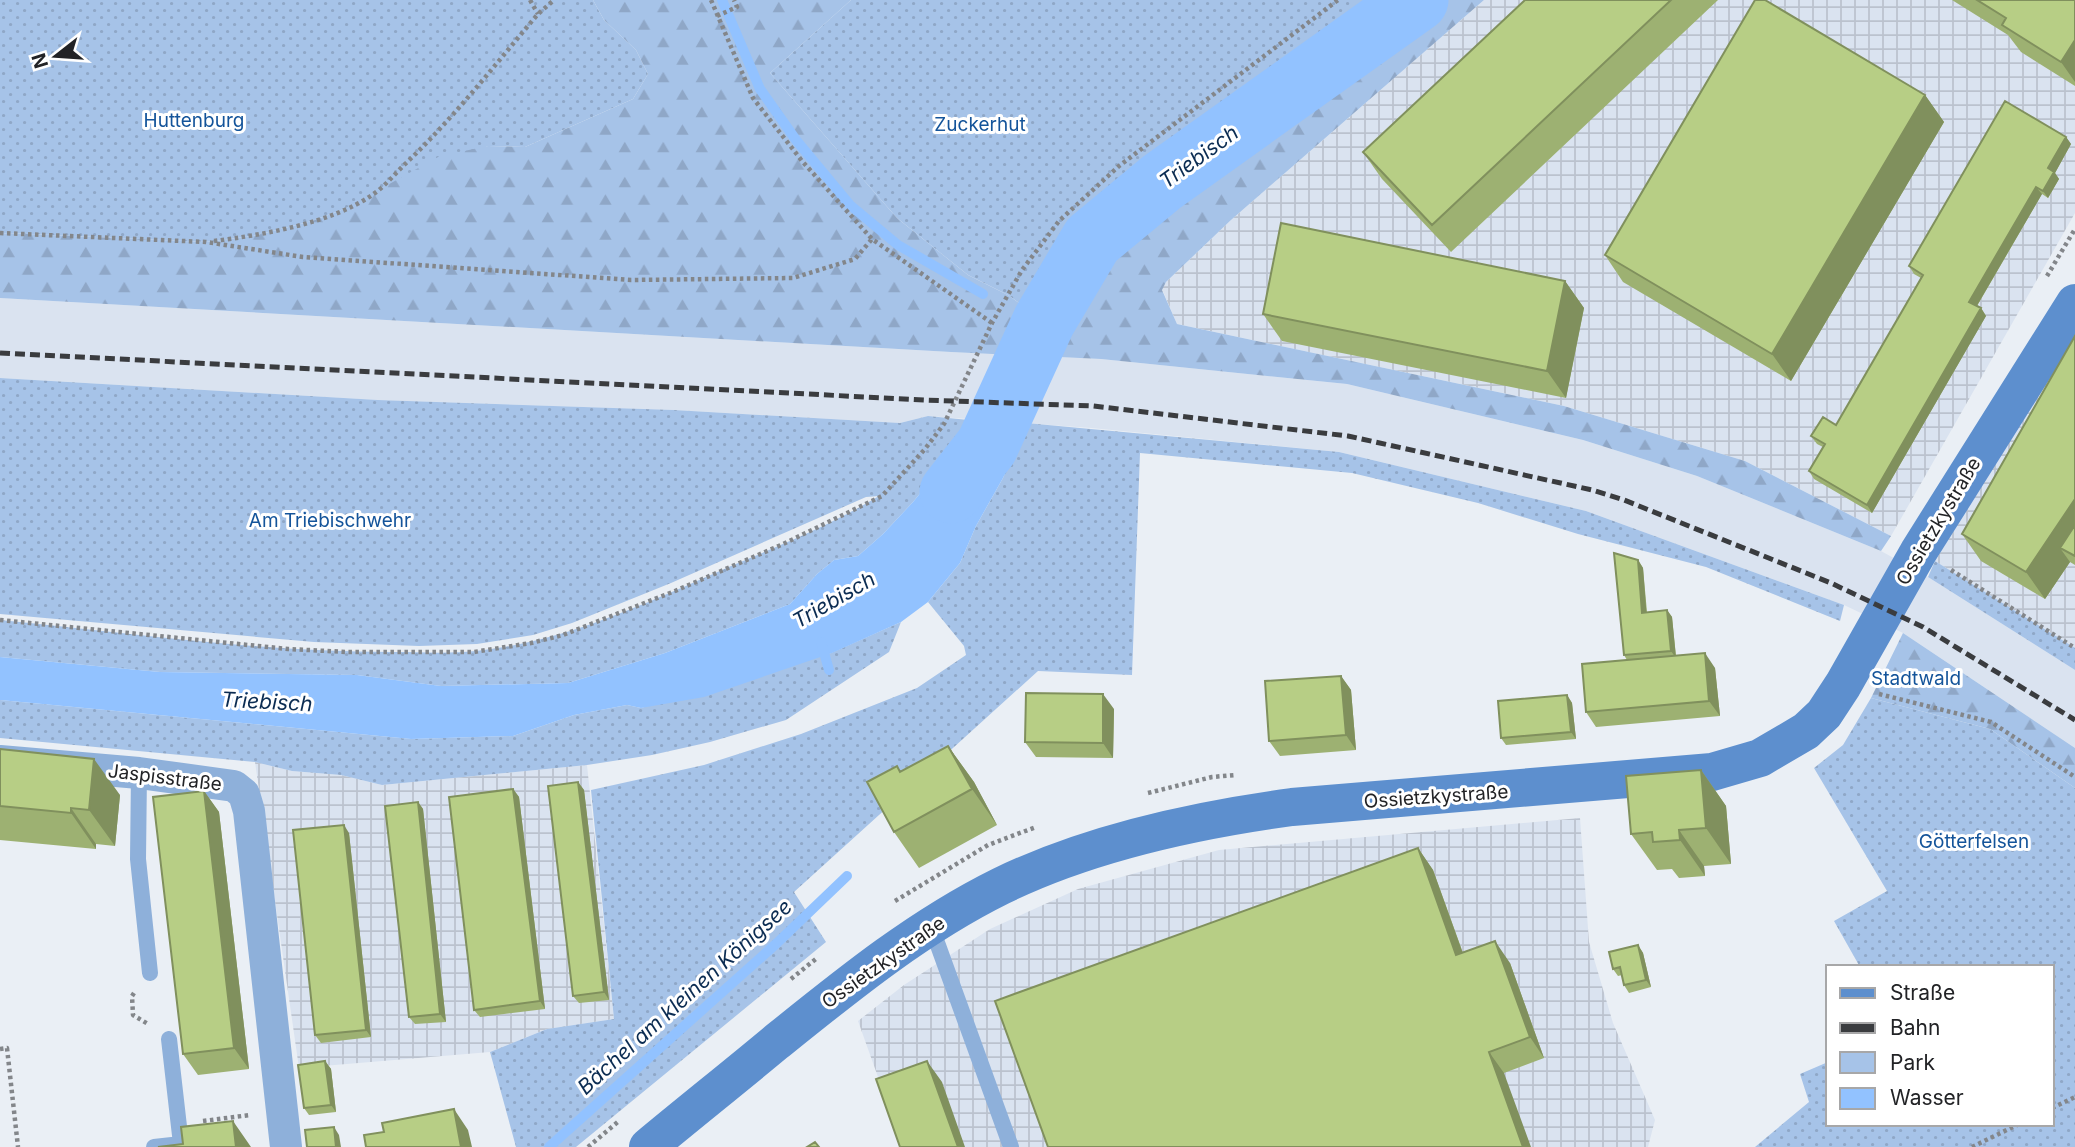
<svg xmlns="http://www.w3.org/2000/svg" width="2075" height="1147" font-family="Inter,sans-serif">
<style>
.built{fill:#dae3f0}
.industrial{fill:url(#industrial-grid)}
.green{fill:url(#green-dots)}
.forest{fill:url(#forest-firs)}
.water{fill:#92c2ff}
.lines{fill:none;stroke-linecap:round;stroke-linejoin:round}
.stream{stroke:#92c2ff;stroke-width:10}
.river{stroke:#92c2ff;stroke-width:63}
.path{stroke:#83868a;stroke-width:4.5;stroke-dasharray:3.5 3.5;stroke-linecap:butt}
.lane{stroke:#8eb0da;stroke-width:16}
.street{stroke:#8eb0da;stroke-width:32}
.secondary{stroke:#5d8fce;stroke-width:38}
.rail{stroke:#3a3c3f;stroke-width:5;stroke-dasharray:10 5;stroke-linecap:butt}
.wall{fill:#9db172}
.shaded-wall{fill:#80905d}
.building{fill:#b7ce85;stroke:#80905d;stroke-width:2}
.labels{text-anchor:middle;stroke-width:6;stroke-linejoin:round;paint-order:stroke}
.park-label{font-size:19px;fill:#14549a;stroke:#fff}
.street-label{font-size:19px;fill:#222326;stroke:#fff}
.water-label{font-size:21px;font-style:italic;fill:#0b2c52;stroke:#fff}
</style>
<defs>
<pattern id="industrial-grid" width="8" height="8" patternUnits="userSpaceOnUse" patternTransform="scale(1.75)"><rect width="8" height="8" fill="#dae3f0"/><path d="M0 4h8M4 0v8" fill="none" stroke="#bbc2ce"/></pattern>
<pattern id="green-dots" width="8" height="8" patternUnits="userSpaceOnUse" patternTransform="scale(1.75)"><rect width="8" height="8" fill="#a6c3e8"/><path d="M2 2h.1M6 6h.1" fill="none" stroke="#8fa7c7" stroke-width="1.8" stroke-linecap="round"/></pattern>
<pattern id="forest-firs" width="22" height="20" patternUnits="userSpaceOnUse" patternTransform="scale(1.75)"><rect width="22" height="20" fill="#a6c3e8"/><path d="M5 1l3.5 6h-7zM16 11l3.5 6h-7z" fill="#8fa7c7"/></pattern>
</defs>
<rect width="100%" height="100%" fill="#eaeff5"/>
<path class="built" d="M0 298 951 352 1101 359 1347 384 1583 440 1697 476 1881 551 1928 577 2075 670V748L1903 633 1844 605 1586 511 1339 452 1091 428 928 416 900 423 674 410 378 400 0 378Z"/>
<path class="industrial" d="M1484 0H2075V213L1891 536 1745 461 1564 406 1177 324 1162 289 1166 282 1231 220Z
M2075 334V648L1935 561Z
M255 762 292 771 341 775 382 785 587 765 614 1019 547 1029 490 1052 299 1068Z
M1580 818 1589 942 1613 1023 1655 1120 1648 1147H903L858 1021 904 985 990 929 1078 889 1219 850Z"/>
<path class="green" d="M0 0H593L604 20 636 50 648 74 633 99 525 147 488 146 344 209 312 221 253 236 206 242 7 233 0 235Z
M851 0H1417L1162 182 1092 240 1044 321 1008 295 968 275 897 218 770 73Z
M0 378 378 400 674 410 900 423 928 416 979 421 913 502 883 534 858 556 834 560 817 574 790 604 665 653 568 683 441 686 357 675 160 672 0 657V620C130 633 260 652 391 652 419 652 448 654 476 651 565 642 649 602 731 566 779 546 835 523 879 496L866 497 671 583 572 623 533 635 477 644 419 646 314 642 0 614Z
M1026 423 1339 452 1586 511 1844 605 1840 621 1706 567 1578 534 1478 503 1352 473 1140 453 1132 675 1038 671 794 892 826 942 576 1147H516L490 1052 547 1029 614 1019 591 790 704 765 801 734 917 688 966 655 964 646 928 602 960 563 976 526 1003 478Z
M1935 561 2075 648V670L1928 577Z
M901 622 889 652 786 720 710 742 652 755 587 765 382 785 341 775 292 771 255 762 0 738V700L411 739 513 736 574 715 627 705 641 708 831 653Z
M1871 698 1990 729 2075 788V1147H1755L1809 1102 1800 1074 1828 1062V1124H2052V967H1860L1834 921 1887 891 1814 768 1843 745Z"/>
<path class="forest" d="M593 0H851L770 73 897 218 968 275 1008 295 1044 321 1092 240 1162 182 1417 0H1484L1231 220 1166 282 1162 290 1177 324 1564 406 1745 461 1891 536 1881 551 1697 476 1583 440 1347 384 1101 359 951 352 0 298V235L7 233 206 242 253 236 312 221 344 209 440 156 488 146 525 147 633 99 648 74 636 50 604 20Z
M1903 633 2075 748V788L1990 729 1871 698Z"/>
<path class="water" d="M979 421 1026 423 1003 478 976 526 960 563 928 602 901 622 832 653 704 697 641 708 627 705 574 715 513 736 411 739 0 700V657L160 672 357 675 441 686 568 683 665 653 790 604 817 574 834 560 858 556 883 534 913 502Z"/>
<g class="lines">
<path class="stream" d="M722 0 760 89 796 140 850 205 898 245 983 294
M821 642 829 670
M549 1147 777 943 847 876"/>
<path class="river" d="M951 492 987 446 1044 321 1092 240 1162 182 1417 0"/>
<path class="path" d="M530 0 538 14
M711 0 753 98 802 161 872 239 992 323
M717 16 737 7 734 0
M0 233 206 242 303 257 631 280 793 278 855 259 872 239
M214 241C262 235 332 223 372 195 383 188 393 176 403 166 452 120 494 66 538 14L554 0
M2047 276 2075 229
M1951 570 2075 648
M0 620 288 649 347 652H474L531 643 563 635 675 591 781 545 882 496 925 449 944 424 992 323 1022 270 1059 221 1119 166 1338 0
M1879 694 1991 722 2075 777
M1148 793 1212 777 1235 775
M895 901 988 845 1036 827
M791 979 817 958
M134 993 132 996 133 1015 148 1024
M0 1049 7 1048 18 1147
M2052 1108 2075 1097
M203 1121 250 1115
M588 1147 620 1120
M1972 1147 2019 1124"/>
<path class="lane" d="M139 773 138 859 150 973
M931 926 1011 1147
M154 1147 181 1144 169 1039"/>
<path class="street" d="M0 761 139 773 234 786 244 794 249 811 286 1147"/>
<path class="secondary" d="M648 1147C690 1112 733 1078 775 1043 847 985 918 927 1001 886 1089 843 1196 820 1292 807L1712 772 1760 758 1806 731 1824 714 1843 685 1919 551 2075 303"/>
<path class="rail" d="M0 353 925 400 1093 406 1348 436 1592 490 1624 500 1831 583 1923 627 2075 720"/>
</g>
<path class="wall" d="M1525 0H1718L1451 252 1382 179 1363 152Z
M1952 0H2075V86L2021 52 2008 35Z
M1925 95 1944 122 1791 381 1623 282 1605 255Z
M2066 137 2071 144 2055 173 2059 179 2048 198 2042 194 1977 306 1981 308 1986 316 1872 513 1814 479 1809 471 1823 447 1817 444 1811 436 1836 425 1921 278 1914 274 1909 266Z
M1565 281 1584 308 1566 398 1282 341 1263 314Z
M2075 336V565L2070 562 2045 599 1981 561 1962 534Z
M1638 560 1643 568 1647 612 1667 610 1672 617 1676 656 1715 668 1720 716 1596 727 1586 712 1627 660 1624 655Z
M1341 676 1351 690 1356 750 1280 756 1269 741Z
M1567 695 1572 703 1576 739 1506 745 1501 738Z
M1114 709 1113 758 1036 757 1025 742Z
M948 746 974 782 997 825 919 868 894 832 897 766 901 772Z
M0 749 120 795 115 846 96 844V849L0 840Z
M1701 770 1726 806 1731 864 1704 866 1705 876 1679 878 1672 869 1657 870 1631 834Z
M578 782 584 790 609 1000 579 1003 573 996Z
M513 789 519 797 545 1009 480 1017 474 1010Z
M204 791 219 812 249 1069 198 1075 183 1054Z
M418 802 423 809 446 1022 415 1024 409 1017Z
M349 833 371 1037 321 1043 315 1035Z
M1418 848 1433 870 1463 953 1510 963 1544 1058 1504 1073 1048 1147Z
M1638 945 1643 953 1651 987 1629 993 1624 985 1622 975 1618 976 1613 969Z
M325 1061 331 1069 336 1112 309 1115 304 1108Z"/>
<path class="shaded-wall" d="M2075 40V82L2061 62Z
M1925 95 1944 122 1791 381 1772 354Z
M2066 137 2071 144 2055 173 2059 179 2048 198 2043 191 2048 168Z
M2036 187 2042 194 1975 309 1969 302Z
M1565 281 1584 308 1566 398 1547 371Z
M1981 308 1986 316 1872 513 1867 505Z
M2075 499V554L2060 548 2070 562 2045 599 2026 572Z
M1638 560 1643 568 1647 620 1642 613Z
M1667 610 1672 617 1676 658 1671 651Z
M1705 653 1715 668 1720 716 1709 701Z
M1341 676 1351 690 1356 750 1346 735Z
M1103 694 1114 709 1113 758 1103 743Z
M1567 695 1572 703 1576 739 1571 732Z
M948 746 974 782 997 825 972 789Z
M94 759 120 795 115 846 89 810Z
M1701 770 1726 806 1731 864 1706 828Z
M578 782 584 790 609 1000 604 992Z
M513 789 519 797 545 1009 540 1001Z
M204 791 219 812 249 1069 234 1048Z
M418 802 423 809 446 1022 440 1014Z
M71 808 96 844V849L71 813Z
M344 825 349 833 371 1037 366 1030Z
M1679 830 1704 866 1705 876 1680 840Z
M1418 848 1433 870 1471 976 1456 955Z
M1495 941 1510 963 1544 1058 1530 1037Z
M1638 945 1643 953 1651 987 1646 980Z
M1489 1052 1504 1073 1531 1147H1523Z
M325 1061 331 1069 336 1112 331 1105Z
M927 1061 942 1082 965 1147H958Z
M454 1109 468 1130 472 1147H461Z
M233 1121 251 1147H236Z
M334 1127 339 1135 341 1147H336Z"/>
<path class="building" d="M1525 0H1671L1432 225 1363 152Z
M1755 0H1765L1925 95 1772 354 1605 255Z
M1977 0H2075V40L2061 62 2002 25 2006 18Z
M2005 101 2066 137 2048 168 2054 172 2043 191 2036 187 1969 302 1981 308 1867 505 1809 471 1825 444 1811 436 1823 417 1836 425 1923 275 1909 266Z
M1281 223 1565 281 1547 371 1263 314Z
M2075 336V499L2026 572 1962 534Z
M2075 525V556L2060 548Z
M1614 553 1638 560 1642 613 1667 610 1671 651 1624 655Z
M1705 653 1709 701 1586 712 1582 664Z
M1341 676 1346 735 1269 741 1265 681Z
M1026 693 1103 694V743L1025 742Z
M1567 695 1571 732 1501 738 1498 701Z
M948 746 972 789 894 832 867 782 897 766 900 772Z
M0 749 94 759 89 810 71 808V813L0 806Z
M1701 770 1706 828 1679 830 1680 840 1653 842 1652 832 1631 834 1626 776Z
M578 782 604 992 573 996 548 786Z
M513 789 540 1001 474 1010 449 797Z
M204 791 234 1048 183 1054 153 797Z
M418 802 440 1014 409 1017 385 806Z
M344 825 366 1030 315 1035 293 830Z
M1418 848 1456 955 1495 941 1530 1037 1489 1052 1523 1147H1048L995 1001Z
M1638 945 1646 980 1624 985 1620 967 1613 969 1609 952Z
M325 1061 331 1105 304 1108 298 1065Z
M927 1061 958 1147H900L876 1079Z
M454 1109 461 1147H366L364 1135 384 1132 382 1123Z
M233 1121 236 1147H158L183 1144 181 1127Z
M334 1127 336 1147H307L305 1130Z
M815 1142 819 1147H807Z"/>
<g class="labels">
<g class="park-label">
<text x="194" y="127">Huttenburg</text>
<text x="980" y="131">Zuckerhut</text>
<text x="330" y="527">Am Triebischwehr</text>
<text x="1916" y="685">Stadtwald</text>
<text x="1974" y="848">Götterfelsen</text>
</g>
<g class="street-label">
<text transform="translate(1938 521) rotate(-59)" y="7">Ossietzkystraße</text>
<text transform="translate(165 777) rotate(7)" y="7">Jaspisstraße</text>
<text transform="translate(1436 796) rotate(-4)" y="7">Ossietzkystraße</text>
<text transform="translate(883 962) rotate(-35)" y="7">Ossietzkystraße</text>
</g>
<g class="water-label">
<text transform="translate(1199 157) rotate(-36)" y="7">Triebisch</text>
<text transform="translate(834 600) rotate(-30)" y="7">Triebisch</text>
<text transform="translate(267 702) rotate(3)" y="7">Triebisch</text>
<text transform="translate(685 997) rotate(-42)" y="7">Bächel am kleinen Königsee</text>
</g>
</g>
<rect x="1826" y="965" width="228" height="161" fill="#ffffff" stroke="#a7a7a8" stroke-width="2"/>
<rect x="1840" y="988" width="35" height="10" fill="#5d8fce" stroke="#a7a7a8" stroke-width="2"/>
<text x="1890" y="1000" font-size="21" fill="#222326">Straße</text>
<rect x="1840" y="1023" width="35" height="10" fill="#3a3c3f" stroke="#a7a7a8" stroke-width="2"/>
<text x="1890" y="1035" font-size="21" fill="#222326">Bahn</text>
<rect x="1840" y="1052" width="35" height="21" fill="#a6c3e8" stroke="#a7a7a8" stroke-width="2"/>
<text x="1890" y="1070" font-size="21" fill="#222326">Park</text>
<rect x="1840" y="1088" width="35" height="21" fill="#92c2ff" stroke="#a7a7a8" stroke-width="2"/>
<text x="1890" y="1105" font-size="21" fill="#222326">Wasser</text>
<g transform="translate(56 56) rotate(253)" stroke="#ffffff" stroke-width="5" paint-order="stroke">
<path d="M0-5L12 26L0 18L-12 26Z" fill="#222326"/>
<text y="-10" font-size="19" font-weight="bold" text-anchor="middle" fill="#222326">N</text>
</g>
</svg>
